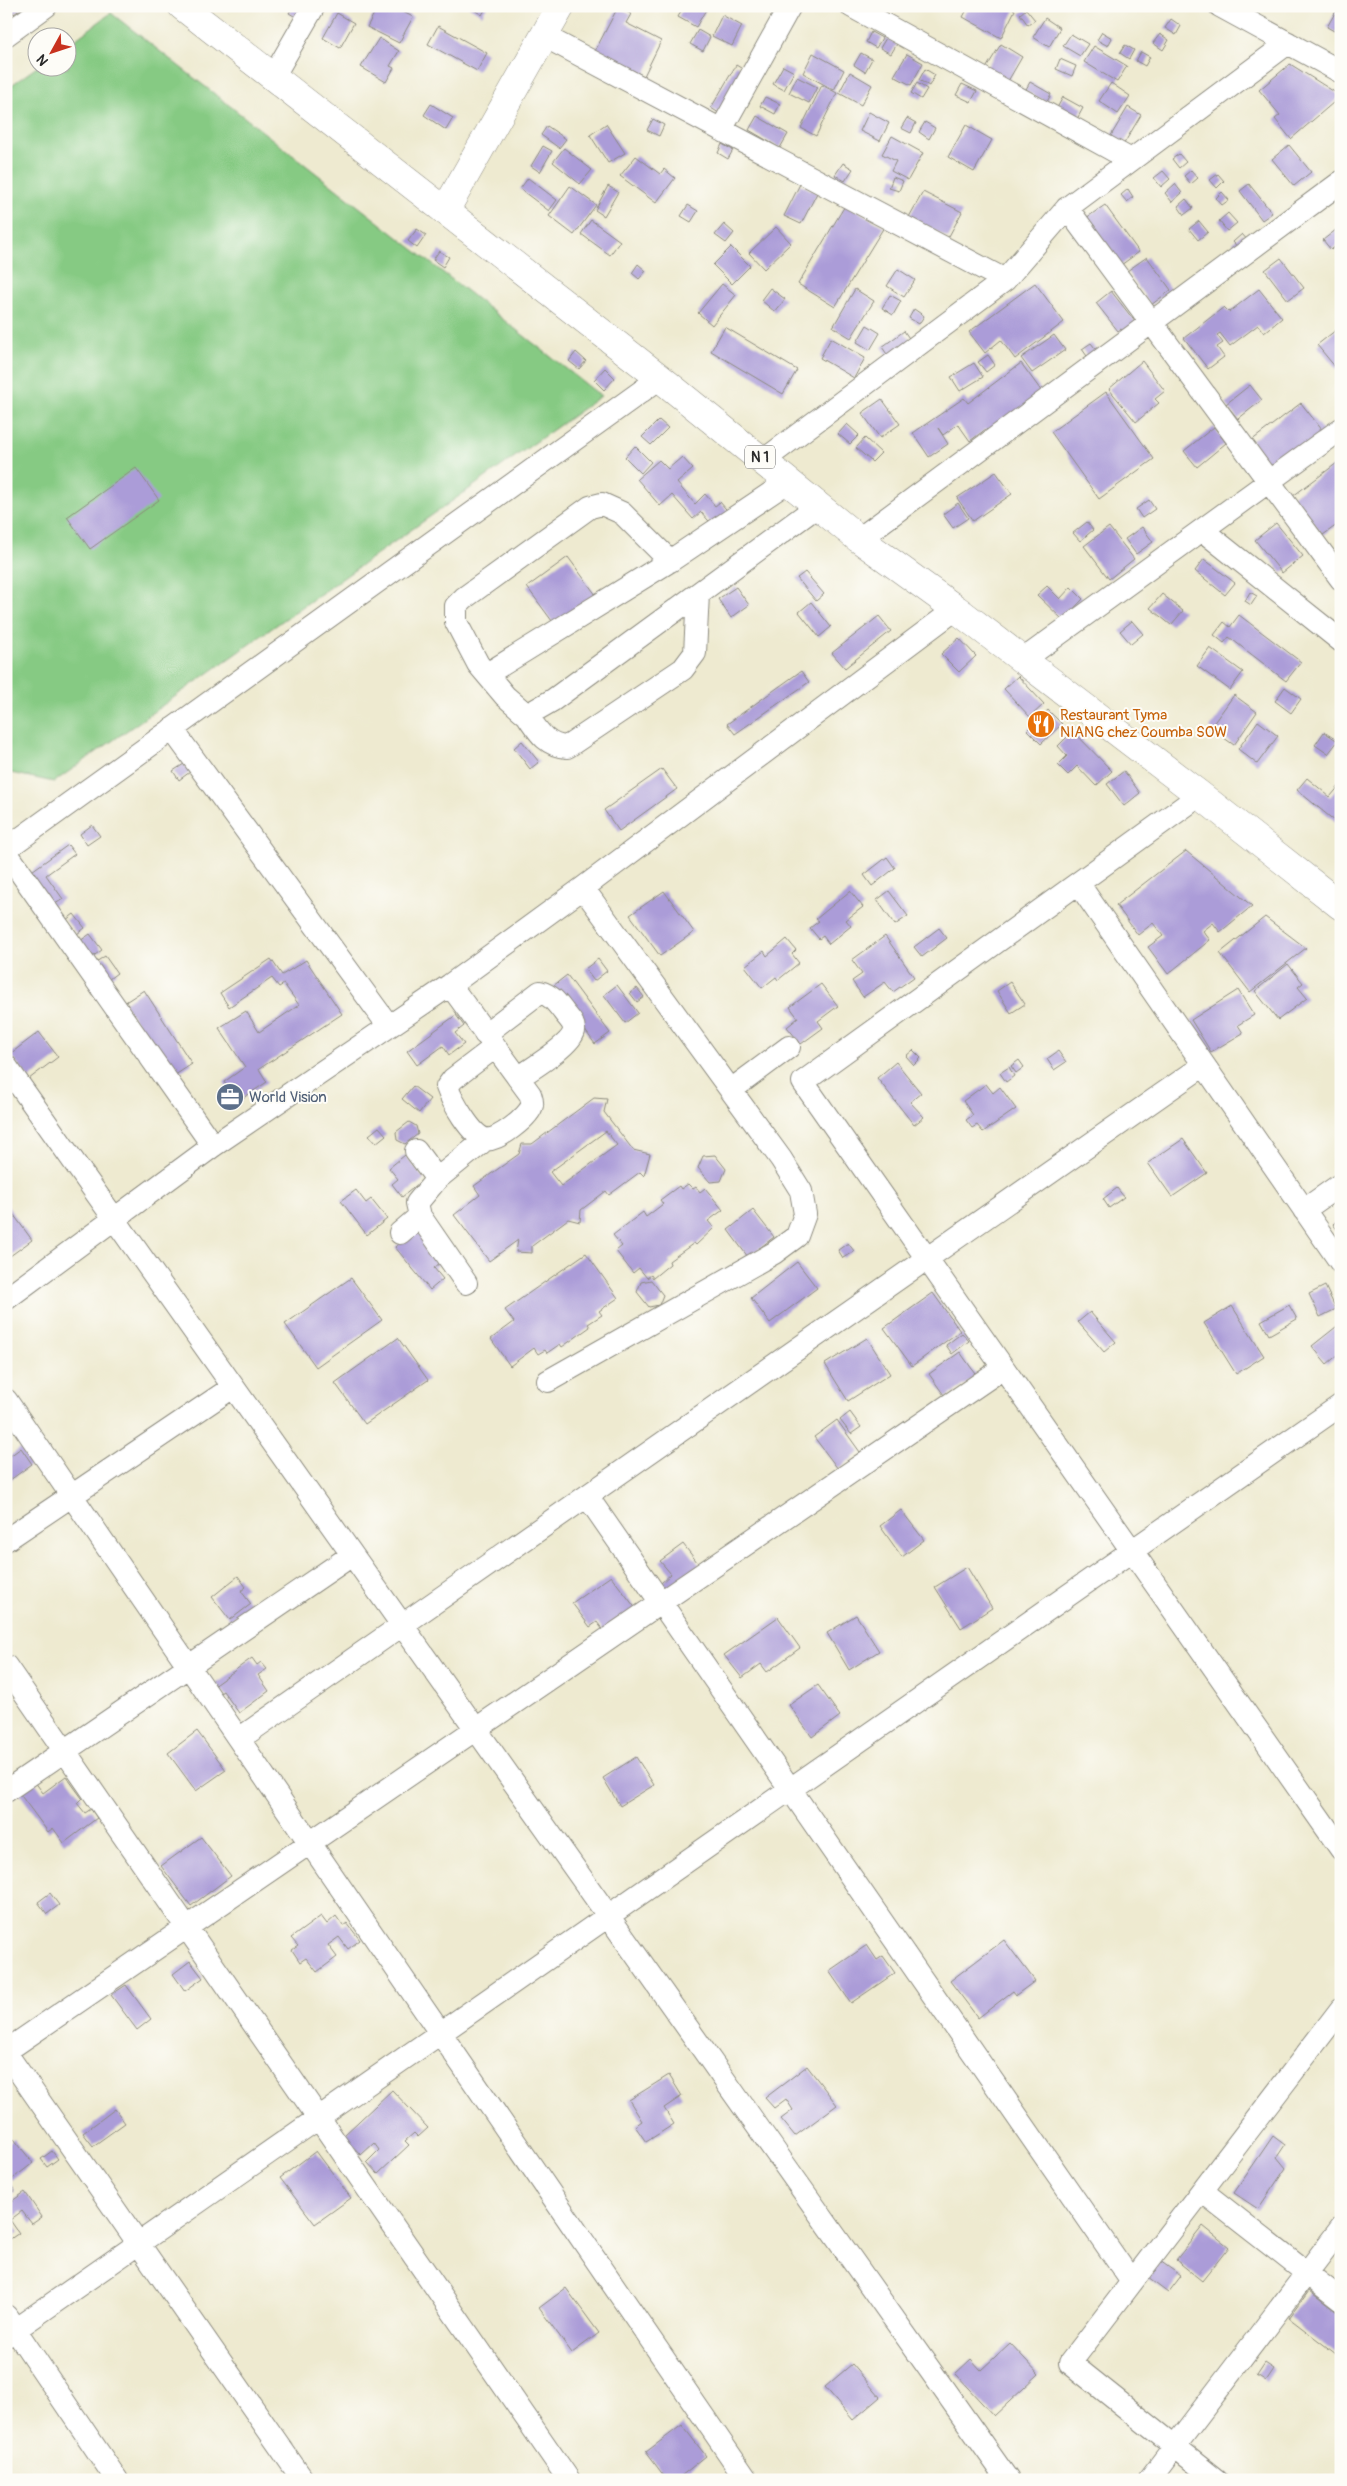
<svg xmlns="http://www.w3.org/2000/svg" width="1347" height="2486" font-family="Pangolin,sans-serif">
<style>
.green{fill:#86ca83;stroke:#587a57}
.building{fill:#ab9cd8;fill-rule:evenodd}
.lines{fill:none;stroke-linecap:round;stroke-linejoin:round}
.minor-casing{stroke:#8c8a7e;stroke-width:24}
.major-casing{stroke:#8c8a7e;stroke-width:29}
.highway-casing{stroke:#8c8a7e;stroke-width:29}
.minor{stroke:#fff;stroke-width:22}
.major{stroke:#fff;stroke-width:28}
.highway{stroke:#fff;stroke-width:28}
.labels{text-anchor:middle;stroke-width:4;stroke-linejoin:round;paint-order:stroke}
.shield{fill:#fdfcf7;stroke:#6a6a68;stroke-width:1}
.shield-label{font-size:14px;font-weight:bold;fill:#2b2b2b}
.food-label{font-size:15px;fill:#c56008;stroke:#fdfcf7;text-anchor:start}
.service-label{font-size:15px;fill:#4e5e75;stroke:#fdfcf7;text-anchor:start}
</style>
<rect width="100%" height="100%" fill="#fdfcf7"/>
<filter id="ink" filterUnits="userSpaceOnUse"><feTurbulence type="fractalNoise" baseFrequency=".02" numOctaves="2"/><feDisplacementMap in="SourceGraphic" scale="10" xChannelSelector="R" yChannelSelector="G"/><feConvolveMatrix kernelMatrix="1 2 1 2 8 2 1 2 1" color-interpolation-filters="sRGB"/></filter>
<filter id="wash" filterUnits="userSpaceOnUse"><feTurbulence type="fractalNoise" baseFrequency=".0096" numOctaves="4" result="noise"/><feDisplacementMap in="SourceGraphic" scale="20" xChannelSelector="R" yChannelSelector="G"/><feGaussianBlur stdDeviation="1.12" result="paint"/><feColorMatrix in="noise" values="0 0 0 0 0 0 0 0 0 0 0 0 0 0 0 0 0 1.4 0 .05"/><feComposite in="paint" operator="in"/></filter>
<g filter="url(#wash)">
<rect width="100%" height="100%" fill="#eeead0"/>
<path class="green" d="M111 13 601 396 54 782 6 772V89L37 67 68 68V45Z"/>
<g id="blocks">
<path class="building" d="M8 6H25L14 14Z
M293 6H306L299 19 289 13Z
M378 6H391L413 17 399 43 367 27Z
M468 6H487L482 15Z
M684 6H708L696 27 678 17Z
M969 6H1008L1015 10 1001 38 963 17Z
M1339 6H1341V35L1327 27Z
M618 7 631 14 626 23 661 41 644 76 595 51Z
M1026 9 1035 20 1028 25 1020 14Z
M337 13 354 23 340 48 323 38Z
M722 15 742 26 732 46 712 36Z
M1045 18 1060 28 1049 47 1033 37Z
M1171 19 1181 26 1176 35 1165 28Z
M438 26 487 53 477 71 428 44Z
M698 30 710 37 703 51 690 44Z
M871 32 882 38 876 48 866 42Z
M1102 32 1112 38 1108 46 1097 40Z
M1071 34 1088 44 1080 56 1063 46Z
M1160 34 1169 40 1163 50 1153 43Z
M379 38 399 51 390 66 394 68 386 82 361 67Z
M886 38 897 44 891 54 880 48Z
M1001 44 1022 57 1004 88 982 75Z
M1125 45 1134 50 1129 59 1120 53Z
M1094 46 1127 66 1117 82 1084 62Z
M1141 52 1150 57 1145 66 1136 61Z
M813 53 844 70 834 90 803 73Z
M861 53 872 59 865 72 854 65Z
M907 54 923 63 911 85 894 76Z
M1060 59 1076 66 1072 76 1056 69Z
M1290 64 1341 96 1291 139 1275 119 1280 115 1259 90Z
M736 65 754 76 728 119 711 108Z
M783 66 794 72 784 90 773 84Z
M925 69 935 75 929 86 919 80Z
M850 72 872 85 861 105 839 93Z
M797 77 817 87 809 103 789 93Z
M1030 82 1051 94 1047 102 1025 91Z
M917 83 927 89 921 99 911 93Z
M1111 83 1130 96 1118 114 1099 101Z
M962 84 977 91 971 102 956 95Z
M822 85 837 93 816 136 801 128Z
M765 97 780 104 775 114 760 106Z
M1063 97 1083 108 1077 119 1057 108Z
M431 104 453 118 446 130 424 115Z
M1128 107 1141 115 1122 147 1109 139Z
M869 112 889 123 880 141 860 131Z
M757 116 788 134 780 148 749 130Z
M907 118 916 123 911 133 901 128Z
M653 119 664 125 659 136 647 130Z
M925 122 935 128 929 139 919 132Z
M606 124 625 153 608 163 590 135Z
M966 125 992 140 974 172 948 157Z
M547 126 566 139 559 148 541 135Z
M892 136 923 153 908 180 891 171 896 161 882 154Z
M722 144 733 150 728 159 718 153Z
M1289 145 1311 172 1294 186 1272 159Z
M543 146 552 151 540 172 531 166Z
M564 148 592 170 580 184 553 162Z
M1179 154 1186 162 1179 168 1172 159Z
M636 156 660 174 664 169 675 178 656 203 620 176Z
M843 163 853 169 845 181 835 175Z
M1191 170 1198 178 1191 184 1184 176Z
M1163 171 1170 179 1161 187 1154 178Z
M1218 174 1224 181 1217 188 1210 180Z
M893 177 903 181 899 191 889 188Z
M528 178 557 200 549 211 520 189Z
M800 184 817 193 801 224 784 216Z
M1175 184 1182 193 1172 202 1165 193Z
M1249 184 1272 213 1262 220 1240 191Z
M570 186 596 205 574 235 549 216Z
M608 186 618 192 604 216 595 210Z
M1128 189 1133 197 1127 202 1121 195Z
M923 192 962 212 948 238 909 217Z
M1222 192 1229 200 1222 205 1216 198Z
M1186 199 1193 208 1184 215 1178 206Z
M846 204 884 227 835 307 798 284Z
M688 205 698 211 691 222 681 216Z
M1105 205 1139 252 1121 265 1086 218Z
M1228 213 1237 223 1227 231 1219 221Z
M591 220 620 241 610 255 581 234Z
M1199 221 1208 232 1198 240 1189 229Z
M724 224 734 233 726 243 715 235Z
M1341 226V242L1331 250 1323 240Z
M776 227 791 243 764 269 749 253Z
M417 229 426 235 417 248 408 241Z
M1242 234 1249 242 1240 250 1233 242Z
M731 247 750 266 732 284 713 265Z
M439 251 449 257 443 267 433 260Z
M1147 257 1171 290 1151 305 1127 271Z
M1281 258 1304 288 1288 300 1265 270Z
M638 264 646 271 639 279 632 273Z
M898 269 915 280 904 297 887 286Z
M1035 283 1064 322 1015 359 1001 340 985 353 969 332Z
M722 284 736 295 712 325 698 313Z
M770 288 785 299 775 312 761 300Z
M855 289 874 301 851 338 833 327Z
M1259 289 1282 318 1264 333 1258 325 1230 346 1220 333 1217 335 1223 343 1217 347 1224 357 1208 369 1184 338 1224 307 1229 312Z
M1111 291 1140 328 1127 337 1121 329 1118 331 1096 303Z
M890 295 901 301 893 315 882 308Z
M914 309 924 316 919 324 909 318Z
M867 325 880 333 870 350 857 342Z
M725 327 797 370 783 394 711 351Z
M1336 330 1341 337V374L1317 345Z
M904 331 915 347 893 363 882 347Z
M1054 335 1065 350 1032 373 1021 358Z
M831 338 865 358 854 378 820 358Z
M1091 343 1098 352 1089 359 1082 349Z
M576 352 586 361 579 369 569 361Z
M988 355 995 365 986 372 978 362Z
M1142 361 1165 391 1155 399 1159 403 1136 422 1109 389Z
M974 363 983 377 960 391 951 377Z
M1021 363 1045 396 992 436 986 429 970 441 958 424 943 435 938 428 948 444 929 457 913 433 964 398 968 403Z
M605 368 615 378 604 390 594 380Z
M1250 385 1262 400 1238 419 1226 404Z
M1106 392 1154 459 1099 499 1051 432Z
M882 399 900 424 880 438 862 413Z
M1301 403 1326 435 1276 474 1251 441Z
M659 420 668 428 651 445 642 437Z
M847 424 859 435 850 444 838 434Z
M1214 427 1226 443 1197 467 1184 451Z
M865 438 881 453 872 462 856 448Z
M635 446 651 462 641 473 625 457Z
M682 457 693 469 677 483 695 504 705 494 715 506 720 502 731 515 715 528 701 512 693 519 672 495 660 506 637 479 659 460 668 469Z
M1341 460V522L1323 535 1293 496Z
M136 468 159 500 90 549 67 517Z
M996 472 1012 494 973 521 957 498Z
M1149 500 1155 509 1142 518 1136 509Z
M958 503 968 518 953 528 943 514Z
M1087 522 1093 530 1080 541 1073 533Z
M1276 523 1303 556 1282 573 1255 540Z
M1109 527 1134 559 1109 579 1084 546Z
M1142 527 1153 542 1136 554 1125 539Z
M568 557 596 595 555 625 527 587Z
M1204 559 1235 583 1225 595 1195 571Z
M805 572 824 594 816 601 797 578Z
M1047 586 1060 599 1071 587 1083 599 1063 620 1037 595Z
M736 587 749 605 731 618 718 599Z
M1250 592 1257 596 1251 605 1245 601Z
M1162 594 1183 611 1171 625 1150 608Z
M811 602 831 627 819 637 799 612Z
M1239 615 1301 662 1286 681 1229 637 1224 643 1214 635 1224 622 1230 627Z
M879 616 891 631 845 668 832 653Z
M1132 621 1143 634 1131 644 1120 631Z
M959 638 976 656 959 672 941 654Z
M1210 648 1243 672 1230 690 1197 666Z
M801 671 809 682 735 734 727 724Z
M1018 676 1044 704 1030 717 1004 689Z
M1285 687 1301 699 1291 713 1275 701Z
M1234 695 1257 712 1234 745 1210 728Z
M1048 710 1062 724 1041 744 1027 730Z
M1258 721 1278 736 1257 764 1238 749Z
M1073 731 1112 771 1096 786 1077 766 1068 775 1058 765 1067 756 1058 746Z
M1324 732 1338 741 1328 754 1315 745Z
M522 741 539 762 530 769 514 748Z
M184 764 190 772 179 780 173 771Z
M662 769 677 789 619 831 604 810Z
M1124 771 1140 793 1124 806 1107 784Z
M1307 778 1330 797 1341 784V826L1297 790Z
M92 825 100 836 87 845 80 834Z
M68 845 75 854 46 875 63 899 52 906 29 873Z
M1186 851 1252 906 1220 932 1213 923 1203 931 1210 940 1168 974 1148 947 1163 936 1153 923 1138 935 1116 905Z
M887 857 895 868 872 886 864 875Z
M664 891 694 932 660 956 630 915Z
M850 891 863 907 846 920 851 926 829 944 823 936 819 939 810 928 819 921 816 919Z
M889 891 908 916 895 925 877 900Z
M74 914 85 928 77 934 66 920Z
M1265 917 1306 948 1250 992 1220 953Z
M939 928 947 938 922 957 914 947Z
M90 934 102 950 92 957 80 941Z
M885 936 914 977 893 992 885 982 863 997 852 981 862 974 852 960Z
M787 939 796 950 792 954 799 963 778 980 776 977 762 988 745 966 764 951 767 956Z
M105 956 117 973 109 979 96 962Z
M271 959 282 975 306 960 342 1014 259 1069 267 1082 237 1102 224 1082 245 1067 219 1028 246 1011 259 1032 299 1005 284 984 279 987 272 978 229 1007 220 993Z
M598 959 607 971 594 981 585 969Z
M1288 964 1303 983 1298 987 1307 998 1278 1020 1255 991Z
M567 975 610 1033 595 1044 553 986Z
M1010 982 1025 1004 1011 1013 997 991Z
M821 984 838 1006 818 1021 823 1028 801 1044 787 1027 798 1018 790 1007Z
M617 985 638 1013 625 1023 604 995Z
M637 988 644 997 637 1002 630 993Z
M144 990 192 1064 172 1077 124 1003Z
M1238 990 1254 1015 1238 1025 1243 1033 1211 1052 1191 1020Z
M456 1015 464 1026 455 1033 464 1044 449 1055 443 1046 417 1065 407 1051Z
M39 1032 58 1057 29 1079 10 1054Z
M913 1050 921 1058 914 1065 906 1056Z
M1058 1051 1066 1062 1054 1070 1047 1059Z
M1019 1060 1024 1067 1016 1073 1011 1066Z
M896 1062 921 1093 910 1102 924 1117 914 1125 877 1078Z
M1009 1067 1014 1076 1006 1082 1000 1073Z
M986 1084 993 1093 1000 1087 1016 1109 983 1132 977 1125 972 1128 966 1120 973 1115 963 1101Z
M413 1086 430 1099 419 1113 402 1099Z
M594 1098 607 1099 604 1112 633 1150 650 1154 644 1176 640 1172 609 1195 606 1191 581 1210 580 1222 568 1219 532 1246V1253L516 1252 518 1240 489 1261 454 1215 480 1195 474 1186 519 1154 522 1144H532ZM606 1131 617 1145 561 1186 550 1172Z
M409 1122 416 1126 418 1134 405 1144 397 1140 396 1132Z
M379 1127 386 1135 376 1143 369 1135Z
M1183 1139 1207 1173 1172 1197 1148 1163Z
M405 1155 424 1179 402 1197 392 1184 398 1179 389 1168Z
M715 1155 726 1169 721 1181 710 1182 698 1168 703 1156Z
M688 1184 693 1189 696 1187 700 1192 705 1188 723 1210 708 1221 714 1228 696 1245 694 1243 669 1261 670 1264 653 1278 651 1275 647 1278 639 1268 633 1273 616 1251 622 1246 613 1235 643 1212 646 1217 663 1204 660 1200 679 1186 681 1189Z
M1117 1188 1124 1197 1109 1208 1103 1199Z
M356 1190 366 1203 371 1199 387 1219 367 1235 341 1201Z
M6 1204 32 1240 6 1259Z
M753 1210 774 1237 748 1257 728 1230Z
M1341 1218V1235L1333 1224Z
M416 1230 441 1262 434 1268 443 1279 430 1290 395 1247Z
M848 1243 854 1251 843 1258 838 1250Z
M586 1253 618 1298 599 1311 602 1315 588 1324 590 1327 562 1347 560 1344 547 1353 545 1350 538 1354 534 1348 510 1366 491 1339 514 1322 505 1310Z
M797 1262 817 1288 770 1323 751 1298Z
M351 1278 382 1320 316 1367 285 1324Z
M651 1280 663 1295 659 1305 649 1307 637 1292 641 1282Z
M1325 1286 1336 1309 1320 1317 1309 1294Z
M933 1293 960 1331 912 1366 884 1328Z
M1289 1305 1297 1319 1269 1335 1261 1321Z
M1232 1306 1264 1356 1236 1374 1204 1323Z
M1090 1312 1116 1342 1104 1352 1078 1322Z
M1341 1323V1356L1339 1354 1327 1364 1312 1346Z
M962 1333 969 1341 952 1354 946 1345Z
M398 1338 428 1380 365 1424 335 1383Z
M867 1338 890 1374 848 1401 825 1364Z
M960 1352 977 1376 946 1398 929 1374Z
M850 1412 861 1427 851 1434 840 1420Z
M837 1420 860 1452 838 1469 814 1437Z
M21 1448 32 1464 6 1483V1459Z
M901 1510 924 1540 902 1557 880 1526Z
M683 1544 701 1567 670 1593 661 1583 671 1574 660 1561Z
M967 1567 992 1608 961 1628 935 1587Z
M238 1576 246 1587 241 1591 251 1604 230 1620 212 1597Z
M611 1576 640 1614 609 1638 597 1622 590 1627 572 1603Z
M856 1615 879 1651 849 1670 827 1633Z
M778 1617 800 1648 767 1672 761 1664 742 1678 724 1655Z
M252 1658 257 1665 261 1662 267 1669 258 1675 269 1691 239 1713 223 1691 217 1695 212 1687Z
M818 1685 840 1716 812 1737 789 1705Z
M197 1731 226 1770 196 1791 168 1753Z
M636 1757 654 1785 620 1806 603 1778Z
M66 1776 82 1798 77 1803 85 1813 91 1809 97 1818 64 1843 53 1828 48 1832 19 1793 35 1782 43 1793Z
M201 1837 231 1876 191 1906 161 1866Z
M50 1893 59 1905 47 1914 38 1902Z
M321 1916 327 1924 336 1916 343 1926 347 1923 360 1940 348 1949 339 1937 328 1945 337 1957 317 1972 306 1958 300 1962 292 1950 298 1946 291 1938Z
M1004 1940 1035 1981 1016 1995 1013 1991 978 2018 950 1981Z
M867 1945 877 1960 883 1956 895 1973 851 2003 829 1971Z
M190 1961 203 1978 185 1991 173 1974Z
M126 1985 151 2019 137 2030 111 1995Z
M807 2066 837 2105 795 2136 781 2119 793 2110 786 2099 774 2108 765 2098Z
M669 2075 682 2096 664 2108 674 2124 646 2142 635 2126 642 2121 629 2100Z
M392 2090 428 2128 418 2137 414 2133 405 2141 409 2145 378 2174 367 2162 379 2150 374 2143 361 2155 343 2136Z
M115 2109 125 2123 93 2146 83 2133Z
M1273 2136 1285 2145 1277 2157 1286 2168 1258 2209 1234 2193Z
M14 2139 33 2163 11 2180 6 2173V2145Z
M52 2151 58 2159 47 2167 41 2159Z
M316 2151 351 2198 315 2224 280 2178Z
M6 2178 15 2191 8 2196 12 2201 25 2192 42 2217 32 2224 22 2211 10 2220 19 2233 6 2242Z
M1203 2226 1229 2247 1202 2281 1176 2260Z
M1160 2261 1181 2276 1168 2293 1148 2278Z
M566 2288 599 2333 572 2353 539 2308Z
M1309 2291 1341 2315V2348L1336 2354 1289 2318Z
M1010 2343 1039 2374 994 2416 955 2374 971 2359 981 2370Z
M1265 2363 1274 2369 1266 2381 1257 2375Z
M852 2364 880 2397 853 2420 825 2387Z
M682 2425 706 2456 676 2480H667L646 2452Z"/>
</g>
</g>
<g filter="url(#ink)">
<use href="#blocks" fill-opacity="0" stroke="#8c8a7e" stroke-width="1"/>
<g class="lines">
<defs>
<path id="minor" d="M851 6 1131 160
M1220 6 1341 72
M6 35 46 6
M544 36 1005 280
M273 77 314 6
M721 130 790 6
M1067 208 1341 579
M764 460 1005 280 1067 208 1288 43
M1202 530 1341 641
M859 539 1341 182
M670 561 622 513 602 504 590 507 464 598 456 606V622L478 664 505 696 527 715 553 700 819 505
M1023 660 1341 429
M487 674 670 561 789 481
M527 715C538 731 546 746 567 747L683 669 695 653 698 594
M172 729 388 1025
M1200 795 803 1082 1341 1849
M6 849 660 378
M6 852 213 1146
M1078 883 1341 1263
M450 985 530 1094C531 1097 533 1102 532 1105 530 1116 496 1143 485 1139 471 1135 452 1101 447 1087L453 1079 495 1047
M485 1034 540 992C551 995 556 1002 563 1011 567 1017 575 1023 574 1031 571 1045 531 1069 518 1078
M6 1066 1008 2480
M731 1090 789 1047
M416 1151 437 1179
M1304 1210 1341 1184
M400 1233 420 1216
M466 1283 420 1216 417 1203 437 1179 485 1140
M6 1299 213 1146 450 985 583 888 956 609
M548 1381 774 1253 797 1236 805 1214 801 1191 781 1159 583 888
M6 1400 747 2480
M587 1496 1132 2282
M6 1540 233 1387
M6 1666 569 2480
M239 1739 1204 1065
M6 1791 352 1555
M6 2051 1003 1368
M6 2053 303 2480
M1202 2191 1341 2300
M6 2316 117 2480
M6 2336 1341 1405
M1149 2480 1341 2228
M1217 2480 1070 2363 1341 2009"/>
<path id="major" d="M445 211 561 6"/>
<path id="highway" d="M182 6 660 378 859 539 956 609 1200 795 1341 906"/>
</defs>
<use href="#minor" class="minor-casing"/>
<use href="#major" class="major-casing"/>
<use href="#highway" class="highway-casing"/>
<use href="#minor" class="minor"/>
<use href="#major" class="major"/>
<use href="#highway" class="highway"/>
</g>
</g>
<defs>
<symbol id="restaurant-disc" viewBox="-11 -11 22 22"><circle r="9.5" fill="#e8710a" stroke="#fdfcf7"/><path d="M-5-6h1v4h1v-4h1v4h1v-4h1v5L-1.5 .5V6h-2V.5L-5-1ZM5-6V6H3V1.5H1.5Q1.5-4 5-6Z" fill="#fff"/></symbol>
<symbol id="office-disc" viewBox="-11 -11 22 22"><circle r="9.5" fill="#5c6f8a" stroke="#fdfcf7"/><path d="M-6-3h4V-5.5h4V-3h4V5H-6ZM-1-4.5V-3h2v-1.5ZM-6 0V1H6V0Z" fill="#fff"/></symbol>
</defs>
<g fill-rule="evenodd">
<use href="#restaurant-disc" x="1025" y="708" width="32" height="32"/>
<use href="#office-disc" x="214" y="1081" width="32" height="32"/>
</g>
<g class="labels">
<rect class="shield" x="745" y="445.5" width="30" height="23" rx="4"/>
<g class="shield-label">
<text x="760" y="462">N 1</text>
</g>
<g class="food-label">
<text x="1060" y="720">Restaurant Tyma<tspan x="1060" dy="17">NIANG chez Coumba SOW</tspan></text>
</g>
<g class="service-label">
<text x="249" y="1102">World Vision</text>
</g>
</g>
<rect width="1347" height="2486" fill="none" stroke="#fdfcf7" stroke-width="25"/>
<g transform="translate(52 52) rotate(230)"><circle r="24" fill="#fdfcf7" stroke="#a9a8a5"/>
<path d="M0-4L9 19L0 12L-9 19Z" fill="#c8321e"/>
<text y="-8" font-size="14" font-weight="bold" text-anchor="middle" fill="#2b2b2b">N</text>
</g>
</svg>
